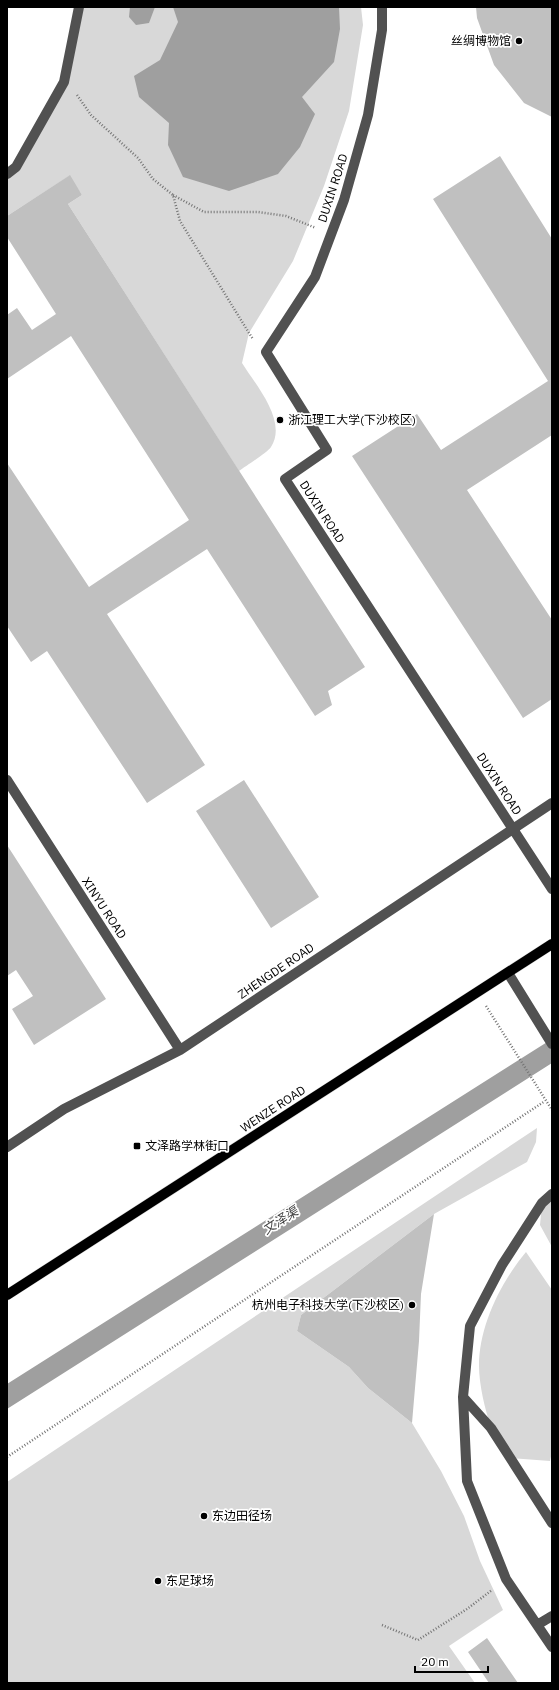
<svg xmlns="http://www.w3.org/2000/svg" width="559" height="1690" font-family="'IBM Plex Sans','Noto Sans SC',sans-serif">
<style>
.green{fill:#d8d8d8}
.water{fill:#9f9f9f}
.building{fill:#c0c0c0}
.lines{fill:none;stroke-linecap:round;stroke-linejoin:round}
.major-casing{stroke:#dbdbdb;stroke-width:11}
.path{stroke:#737373;stroke-width:2.5;stroke-dasharray:1 2;stroke-linecap:butt}
.minor{stroke:#515151;stroke-width:10}
.major{stroke:#000;stroke-width:10}
.poi-dot{fill:#000;stroke:#fff;stroke-width:1.5}
.labels{text-anchor:middle;stroke-width:3.5;stroke-linejoin:round;paint-order:stroke}
.poi-label{font-size:12px;fill:#000;stroke:#fff;text-anchor:start}
.street-label{font-size:12px;fill:#000;stroke:#fff}
.water-label{font-size:13px;font-style:italic;fill:#404040;stroke:#fff}
</style>
<rect width="100%" height="100%" fill="#fff"/>
<path class="green" d="M79 7H361L363 25 349 111 324 186 293 261 249 333 242 363C255 384 288 421 271 447 268 452 246 466 239 471L68 204 82 195 69 176 7 216V174L64 82Z
M537 1128 536 1142 527 1162 434 1214 301 1315 297 1331 349 1367 368 1388 412 1423 441 1471 464 1516 480 1561 503 1610 449 1646 475 1683H7V1482Z
M552 1194V1247L540 1225 542 1203Z
M526 1252 552 1290V1452L550 1461 510 1458C504 1448 495 1437 491 1427 485 1410 479 1384 479 1366 479 1326 501 1282 526 1252Z"/>
<path class="water" d="M130 7H155L149 23 136 25 129 17Z
M173 7H339L340 29 334 62 302 97 315 114 300 147 278 174 229 191 183 177 168 145 169 123 139 97 134 76 160 60 178 22Z
M552 1039V1063L7 1409V1384Z"/>
<path class="building" d="M476 7H552V117L524 103 494 65 477 18Z
M500 156 552 239V435L467 490 552 620V699L523 718 352 456 417 414 441 450 548 381 433 199Z
M70 175 82 195 68 204 365 667 328 691 332 705 315 716 207 549 107 614 205 765 147 803 47 651 31 662 7 626V463L89 587 189 520 71 336 7 379V315L17 308 32 330 56 314 7 237V216Z
M244 780 319 897 271 928 196 811Z
M7 845 106 999 34 1045 12 1009 33 996 16 970 7 976Z
M434 1214 421 1294 419 1341 412 1423 368 1388 349 1367 297 1331 301 1315Z
M487 1638 518 1683H489L468 1652Z"/>
<g class="lines">
<defs>
<path id="major" d="M7 1295 552 944"/>
</defs>
<use href="#major" class="major-casing"/>
<path class="path" d="M77 95 91 115 138 158 153 179 173 195 180 221 249 333 253 339
M173 195 204 212H258L286 216 316 228
M486 1006 552 1110
M7 1457 545 1101
M382 1625 418 1640 467 1609 492 1590"/>
<path class="minor" d="M382 7V30L368 115 344 200 315 277 266 352 327 450 285 479 552 889
M7 174 16 167 64 82 79 7
M7 780 180 1050
M508 973 552 1044
M7 1147 64 1109 180 1050 552 803
M552 1194 542 1203 502 1265 470 1326 463 1397 467 1481 506 1579 552 1647
M463 1397 491 1428 552 1523
M537 1625 552 1616"/>
<use href="#major" class="major"/>
</g>
<g class="poi-dot">
<circle cx="519" cy="41" r="4"/>
<circle cx="280" cy="420" r="4"/>
<rect x="133" y="1142" width="8" height="8" rx="2"/>
<circle cx="412" cy="1305" r="4"/>
<circle cx="204" cy="1516" r="4"/>
<circle cx="158" cy="1581" r="4"/>
</g>
<g class="labels">
<g class="poi-label">
<text x="511" y="45" text-anchor="end">丝绸博物馆</text>
<text x="288" y="424">浙江理工大学(下沙校区)</text>
<text x="145" y="1150">文泽路学林街口</text>
<text x="404" y="1309" text-anchor="end">杭州电子科技大学(下沙校区)</text>
<text x="212" y="1520">东边田径场</text>
<text x="166" y="1585">东足球场</text>
</g>
<g class="street-label">
<text transform="translate(333 188) rotate(-72)" y="4">DUXIN ROAD</text>
<text transform="translate(322 512) rotate(57)" y="4">DUXIN ROAD</text>
<text transform="translate(499 784) rotate(57)" y="4">DUXIN ROAD</text>
<text transform="translate(104 908) rotate(57)" y="4">XINYU ROAD</text>
<text transform="translate(276 971) rotate(-34)" y="4">ZHENGDE ROAD</text>
<text transform="translate(273 1109) rotate(-33)" y="4">WENZE ROAD</text>
</g>
<g class="water-label">
<text transform="translate(280 1220) rotate(-33)" y="5">文泽渠</text>
</g>
</g>
<rect width="559" height="1690" fill="none" stroke="#000000" stroke-width="16"/>
<path d="M415 1666v6h73v-6" fill="none" stroke="#000000" stroke-width="2"/>
<text x="421" y="1666" font-size="12" fill="#000000" stroke="#ffffff" stroke-width="3" paint-order="stroke">20 m</text>
</svg>
